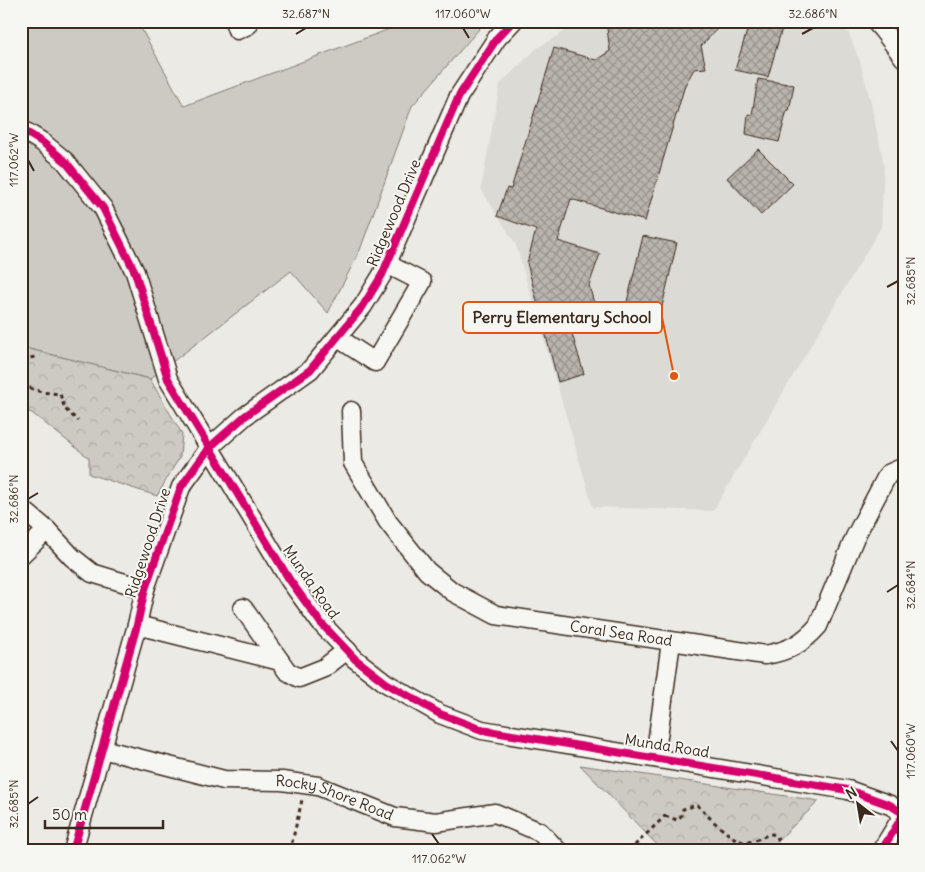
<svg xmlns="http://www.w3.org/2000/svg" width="925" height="872" font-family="Delius,sans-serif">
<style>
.built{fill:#dcdad4}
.grass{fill:#cdcac4;stroke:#847a71}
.park{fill:url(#park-crowns);stroke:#847a71}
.building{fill:url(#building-cross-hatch);stroke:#3b2a1e}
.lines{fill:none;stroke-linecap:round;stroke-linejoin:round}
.minor-casing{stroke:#3b2a1e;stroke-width:21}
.path{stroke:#3b2a1e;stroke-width:3;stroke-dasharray:4 4;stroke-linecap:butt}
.minor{stroke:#f6f6f2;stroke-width:18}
.cycleway-casing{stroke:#f6f6f2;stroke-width:11}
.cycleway{stroke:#d6006c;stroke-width:8}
.ticks{fill:none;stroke:#3b2a1e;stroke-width:2}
.labels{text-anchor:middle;stroke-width:4;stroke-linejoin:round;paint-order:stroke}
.street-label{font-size:15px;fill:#3b2a1e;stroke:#f6f6f2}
.leader{fill:none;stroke:#df570d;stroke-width:2}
.callout-dot{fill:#df570d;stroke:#f6f6f2;stroke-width:2}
.callout{fill:#f6f6f2;stroke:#df570d;stroke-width:2}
.callout-label{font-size:16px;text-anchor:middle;font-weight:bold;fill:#3b2a1e}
.neatline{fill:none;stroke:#3b2a1e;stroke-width:2}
.ticks-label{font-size:12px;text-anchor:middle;fill:#3b2a1e}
</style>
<defs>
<pattern id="park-crowns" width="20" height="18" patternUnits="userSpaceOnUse" patternTransform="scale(1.25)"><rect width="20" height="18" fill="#cdcac4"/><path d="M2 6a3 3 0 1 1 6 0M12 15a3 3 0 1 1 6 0" fill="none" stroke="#b1aea8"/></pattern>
<pattern id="building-cross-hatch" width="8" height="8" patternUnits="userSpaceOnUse" patternTransform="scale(1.25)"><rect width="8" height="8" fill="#bab4ae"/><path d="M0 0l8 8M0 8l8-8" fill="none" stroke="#98938d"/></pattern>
</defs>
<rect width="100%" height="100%" fill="#ebeae5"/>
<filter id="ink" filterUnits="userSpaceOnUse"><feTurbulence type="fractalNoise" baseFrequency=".02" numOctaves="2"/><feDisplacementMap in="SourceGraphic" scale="10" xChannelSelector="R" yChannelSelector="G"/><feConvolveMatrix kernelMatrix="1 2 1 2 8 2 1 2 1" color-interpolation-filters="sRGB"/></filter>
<g filter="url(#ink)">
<path class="built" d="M570 21H844L860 62 871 102 884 166 881 227 713 511 593 507 516 245 481 189 500 84 536 49 565 31Z"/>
<path class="grass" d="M21 21H137L184 106 411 21H486L412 106 360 250 328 313 291 271 150 379 21 347Z"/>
<path class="park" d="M21 347 150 379 182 434 180 456 157 496 89 474V458L32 413 21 409Z
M580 765 819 801 767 851H663Z"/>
<path class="building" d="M606 21H716L717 29 701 46 706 68 694 69 685 85 645 221 571 199 558 241 600 254 589 285 598 318 570 327 584 374 558 382 527 263 536 230 497 216 507 188 511 189 554 48 596 60 610 51Z
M750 21H784L768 77 735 70Z
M758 79 794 85 789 111 787 110 779 142 746 134 748 114 752 115Z
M758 149 793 184 761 215 727 178Z
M643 236 677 243 660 315 626 306Z"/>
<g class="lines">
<defs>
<g id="minor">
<path d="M234 21 237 30 248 25"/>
<path d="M875 21 882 29 904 58"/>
<path d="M21 129 42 142 65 161 103 208 135 272 168 379 289 579 320 622 355 659 386 683 440 714 482 730 848 790 890 805 904 814 881 851"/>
<path d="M338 338 375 362 422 282 387 264"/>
<path id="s1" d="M351 411 353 463 388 522 427 571 453 592 496 615 765 655C789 651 802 644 818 626L855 537 888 474 904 467"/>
<path d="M21 508 47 530 72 557 92 573 145 589"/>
<path d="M21 555 47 530"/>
<path d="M243 608 287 671 299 678 324 668 347 650"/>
<path d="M137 625 280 661"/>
<path id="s2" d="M102 749 224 780 282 781 318 786 395 817 436 822 495 813 540 832 558 851"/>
<path d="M655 758 671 642"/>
<path d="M73 851 137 625 145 589 181 487 210 447 245 416 310 370 363 306 382 275 459 96 497 38 513 21"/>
</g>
</defs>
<use href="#minor" class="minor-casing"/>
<path class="path" d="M21 369 23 362 29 358 36 357
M22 385 41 392 60 394 65 409 78 421
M665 816 677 820 681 816 683 809 697 805C707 815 731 841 745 842 754 842 763 836 772 834L776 835 780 843 777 851
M290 851 302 800
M629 851 665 816 663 812"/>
<use href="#minor" class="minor"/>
<defs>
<path id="cycleway" d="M21 129 42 142 65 161 103 208 135 272 168 379 289 579 320 622 355 659 386 683 440 714 482 730 848 790 890 805 904 814 881 851
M73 851 137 625 145 589 181 487 210 447 245 416 310 370 363 306 382 275 459 96 497 38 513 21"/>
</defs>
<use href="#cycleway" class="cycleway-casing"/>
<use href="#cycleway" class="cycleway"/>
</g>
</g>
<path class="ticks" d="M463 28 469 38M296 34 306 28M802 34 813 28M28 160 34 171M887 287 898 281M28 499 38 493M887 592 898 585M891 741 898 751M28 804 38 797M432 834 439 844"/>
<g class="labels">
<g class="street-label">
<text transform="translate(394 213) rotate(-67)" y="5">Ridgewood Drive</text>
<text transform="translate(148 543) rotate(-72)" y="5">Ridgewood Drive</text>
<text transform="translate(311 582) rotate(55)" y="5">Munda Road</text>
<text dy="5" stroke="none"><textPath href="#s1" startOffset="392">Coral Sea Road</textPath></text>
<text transform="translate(667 746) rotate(9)" y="5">Munda Road</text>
<text dy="5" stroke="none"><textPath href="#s2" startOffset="239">Rocky Shore Road</textPath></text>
</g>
</g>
<path class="leader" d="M674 376L662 317"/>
<circle class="callout-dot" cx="674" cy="376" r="5"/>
<rect class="callout" x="463" y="302" width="199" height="31" rx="5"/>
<g class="callout-label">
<text x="562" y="323">Perry Elementary School</text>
</g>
<rect width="925" height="872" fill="none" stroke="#f6f6f2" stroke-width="55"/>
<g transform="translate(858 804) rotate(329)" stroke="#f6f6f2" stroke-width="4" paint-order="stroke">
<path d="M0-4L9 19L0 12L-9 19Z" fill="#3b2a1e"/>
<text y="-8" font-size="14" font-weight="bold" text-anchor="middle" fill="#3b2a1e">N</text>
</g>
<path d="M45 820v8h118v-8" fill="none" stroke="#3b2a1e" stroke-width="2.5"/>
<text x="52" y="820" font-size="15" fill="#3b2a1e" stroke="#f6f6f2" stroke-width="4" paint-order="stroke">50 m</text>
<rect x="28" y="28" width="870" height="816" class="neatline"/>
<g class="ticks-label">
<text x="306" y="18">32.687°N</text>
<text x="463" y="18">117.060°W</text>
<text x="813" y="18">32.686°N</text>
<text transform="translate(14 160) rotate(-90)" y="4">117.062°W</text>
<text transform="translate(911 281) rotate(-90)" y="4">32.685°N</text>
<text transform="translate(14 499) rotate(-90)" y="4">32.686°N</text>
<text transform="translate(911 585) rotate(-90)" y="4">32.684°N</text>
<text transform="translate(911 751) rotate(-90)" y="4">117.060°W</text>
<text transform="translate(14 804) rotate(-90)" y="4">32.685°N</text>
<text x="439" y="863">117.062°W</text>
</g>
</svg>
